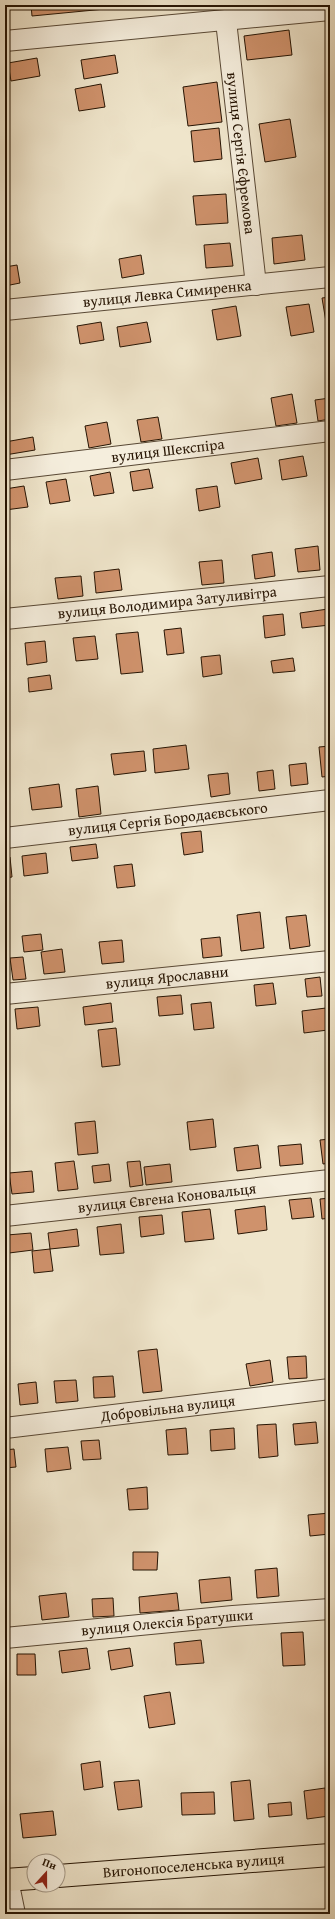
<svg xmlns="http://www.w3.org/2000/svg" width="335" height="1919" font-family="'Gentium Book Plus',serif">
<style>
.building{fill:#cf926c;stroke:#261403}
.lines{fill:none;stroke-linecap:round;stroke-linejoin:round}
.minor-casing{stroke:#584835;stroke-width:22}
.major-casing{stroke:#261403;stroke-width:24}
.minor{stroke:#f5eedd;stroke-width:20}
.major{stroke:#efe5cb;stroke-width:22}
.labels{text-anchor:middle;stroke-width:3;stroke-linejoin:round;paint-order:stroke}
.street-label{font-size:15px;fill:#261403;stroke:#f5eedd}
</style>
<rect width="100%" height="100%" fill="#efe5cb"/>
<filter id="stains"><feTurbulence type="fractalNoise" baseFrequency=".005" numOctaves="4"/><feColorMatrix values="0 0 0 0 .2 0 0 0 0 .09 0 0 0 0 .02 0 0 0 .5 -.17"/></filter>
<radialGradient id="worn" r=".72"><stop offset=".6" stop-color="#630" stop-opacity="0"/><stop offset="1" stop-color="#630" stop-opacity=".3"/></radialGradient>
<path class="building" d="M31 5H105V9L32 16Z
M289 30 292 55 247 60 244 36Z
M115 55 118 73 84 79 81 60Z
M37 58 40 76 11 81 8 63Z
M217 82 222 122 188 126 183 87Z
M101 84 105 107 79 111 75 89Z
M290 119 296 157 265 162 259 124Z
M219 128 222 159 194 162 191 131Z
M226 194 228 223 196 225 193 196Z
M302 235 305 260 274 264 272 238Z
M230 243 233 266 206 268 204 245Z
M141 255 144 274 122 278 119 259Z
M17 265 20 283 5 286V267Z
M330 297V328H327L322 298Z
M309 304 314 332 291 336 286 307Z
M236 306 241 336 217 340 212 310Z
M101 322 104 340 80 344 77 326Z
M147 322 151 342 120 347 117 327Z
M292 394 297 423 276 426 271 398Z
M330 398V419L318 421 315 400Z
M158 417 162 439 141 442 137 420Z
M107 422 111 444 89 448 85 426Z
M33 437 35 450 5 455V442Z
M303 456 307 476 282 480 279 460Z
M258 458 262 479 235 484 231 463Z
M149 469 153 488 133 491 130 472Z
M110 472 114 493 94 496 90 476Z
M66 479 70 501 50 504 46 482Z
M24 486 28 507 5 510V489Z
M217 486 220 507 199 511 196 489Z
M318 546 320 570 298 572 295 549Z
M272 552 275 576 255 579 252 555Z
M222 560 224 583 202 585 199 562Z
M119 569 122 590 96 593 94 572Z
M81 576 83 596 58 599 55 578Z
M328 609 330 625 302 628 300 613Z
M283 614 285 635 265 638 263 616Z
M181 628 184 653 167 655 164 630Z
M138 632 143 672 121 674 116 634Z
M95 636 98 659 76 661 73 638Z
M45 641 47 662 27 665 25 643Z
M220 655 222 674 203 677 201 657Z
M293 658 295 671 273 673 271 661Z
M50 675 52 689 29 692 28 678Z
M5 720 7 740H5Z
M186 745 189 769 155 773 153 749Z
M330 746V776L322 777 319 747Z
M144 751 146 771 114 775 111 754Z
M306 763 308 784 291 786 289 765Z
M273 770 275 789 259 791 257 772Z
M228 773 230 794 211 797 208 775Z
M59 784 62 807 32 810 29 788Z
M98 786 101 814 79 817 76 789Z
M201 831 203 852 184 855 181 833Z
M96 844 98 858 72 861 70 847Z
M46 853 48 873 24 876 22 856Z
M10 857 12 877 5 878V858Z
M132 864 135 886 117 888 114 866Z
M260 912 264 948 241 951 237 915Z
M306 915 310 946 290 949 286 917Z
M41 934 43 950 24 952 22 936Z
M220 937 222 956 203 958 201 939Z
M122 940 124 962 102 964 99 942Z
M62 949 65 972 44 974 41 952Z
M23 957 26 979 13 980 10 958Z
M320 977 322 996 307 997 305 979Z
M273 983 276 1004 256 1006 254 985Z
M181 995 183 1014 159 1016 157 997Z
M211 1002 214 1028 194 1030 191 1004Z
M111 1003 113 1022 85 1025 83 1007Z
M38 1007 40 1026 17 1029 15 1009Z
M326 1008 328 1030 304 1033 302 1011Z
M116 1028 120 1065 102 1067 98 1030Z
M213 1119 216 1147 190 1150 187 1122Z
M95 1121 98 1153 78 1155 75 1123Z
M330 1139V1163L323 1164 320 1140Z
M301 1144 303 1164 280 1166 278 1146Z
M258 1145 261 1168 237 1171 234 1148Z
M74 1161 78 1189 58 1191 55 1163Z
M140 1161 143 1185 130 1187 127 1162Z
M109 1164 111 1181 94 1183 92 1166Z
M170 1164 172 1182 146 1185 144 1167Z
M32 1171 34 1192 12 1194 9 1173Z
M311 1198 314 1217 292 1219 289 1200Z
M330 1198V1218L322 1219 320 1199Z
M265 1206 267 1230 238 1234 235 1210Z
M210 1209 214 1239 185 1242 182 1212Z
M162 1215 164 1234 141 1237 139 1217Z
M121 1224 124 1253 100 1255 97 1227Z
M77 1229 79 1246 50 1249 48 1233Z
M31 1233 33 1250 9 1253 7 1235Z
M50 1249 53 1271 34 1273 32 1251Z
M157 1349 162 1391 143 1393 138 1351Z
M306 1356 307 1378 289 1379 287 1357Z
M270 1360 273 1382 250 1386 246 1364Z
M113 1376 115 1397 94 1398 93 1377Z
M76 1380 78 1401 56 1403 54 1381Z
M5 1382 9 1406 5 1407Z
M36 1382 38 1403 20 1405 18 1384Z
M316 1422 318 1443 295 1445 293 1424Z
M276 1424 278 1456 259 1458 257 1425Z
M186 1428 188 1454 168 1455 166 1430Z
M234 1428 235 1449 211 1451 210 1430Z
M99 1440 101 1459 83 1460 81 1441Z
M68 1447 71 1469 47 1472 45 1449Z
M14 1449 16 1467 5 1468V1450Z
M147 1487 148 1509 129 1510 127 1489Z
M330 1513V1534L310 1536 308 1515Z
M133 1552H158L157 1570H133Z
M277 1568 279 1596 257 1598 255 1570Z
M230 1577 232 1600 201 1603 199 1580Z
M66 1593 69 1617 42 1620 39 1596Z
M177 1593 179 1610 140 1613 139 1597Z
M113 1598 114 1616 93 1617 92 1599Z
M303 1632 305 1665 283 1666 281 1633Z
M201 1640 204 1663 176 1665 174 1643Z
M87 1648 90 1669 62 1673 59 1651Z
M130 1648 133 1666 111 1670 108 1651Z
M17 1654H35L36 1675H17Z
M170 1692 175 1724 149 1728 144 1696Z
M100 1761 103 1787 84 1790 81 1764Z
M139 1780 142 1807 118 1810 114 1782Z
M250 1780 254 1819 234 1821 231 1782Z
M325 1788 329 1816 307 1819 304 1791Z
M214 1792 215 1814 182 1815 181 1793Z
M291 1802 292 1815 269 1817 268 1804Z
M53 1811 56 1835 23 1838 20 1814Z"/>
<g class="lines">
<defs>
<g id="minor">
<path id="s1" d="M226 21 256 285"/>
<path d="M5 41 330 10"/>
<path id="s2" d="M5 310 330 277"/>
<path id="s3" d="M5 470 330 431"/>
<path id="s4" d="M5 619 330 586"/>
<path id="s5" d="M5 838 330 800"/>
<path id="s6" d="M5 994 330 961"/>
<path id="s7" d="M5 1216 330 1180"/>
<path id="s8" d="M5 1428 330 1389"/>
<path id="s9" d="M5 1638 233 1616 330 1609"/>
<path d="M8 1880 15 1914"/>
</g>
<g id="major">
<path id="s10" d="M58 1876 330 1855"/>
<path d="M5 1880 34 1878"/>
</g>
</defs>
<use href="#minor" class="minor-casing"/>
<use href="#major" class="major-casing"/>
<use href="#minor" class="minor"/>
<use href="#major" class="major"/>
</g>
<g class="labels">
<g class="street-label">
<text dy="5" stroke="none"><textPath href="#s1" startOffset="133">вулиця Сергія Єфремова</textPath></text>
<text dy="5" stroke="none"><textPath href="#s2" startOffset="163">вулиця Левка Симиренка</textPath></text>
<text dy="5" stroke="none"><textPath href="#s3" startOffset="164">вулиця Шекспіра</textPath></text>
<text dy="5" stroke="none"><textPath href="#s4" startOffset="163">вулиця Володимира Затуливітра</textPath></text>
<text dy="5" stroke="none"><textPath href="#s5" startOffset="164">вулиця Сергія Бородаєвського</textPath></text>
<text dy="5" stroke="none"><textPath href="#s6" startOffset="163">вулиця Ярославни</textPath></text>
<text dy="5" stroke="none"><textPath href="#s7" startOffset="163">вулиця Євгена Коновальця</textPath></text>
<text dy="5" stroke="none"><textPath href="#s8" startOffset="164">Добровільна вулиця</textPath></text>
<text dy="5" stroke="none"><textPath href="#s9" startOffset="163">вулиця Олексія Братушки</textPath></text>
<text dy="5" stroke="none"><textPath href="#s10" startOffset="136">Вигонопоселенська вулиця</textPath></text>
</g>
</g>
<rect width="335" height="1919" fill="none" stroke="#efe5cb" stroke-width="20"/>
<rect x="6" y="6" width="323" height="1907" fill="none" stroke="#261403" stroke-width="2"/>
<rect x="10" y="10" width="315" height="1899" fill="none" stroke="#261403"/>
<g transform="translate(46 1873) rotate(21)"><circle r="19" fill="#f5eedd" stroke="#a29786"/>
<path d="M0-3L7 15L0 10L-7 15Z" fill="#8f2418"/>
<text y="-6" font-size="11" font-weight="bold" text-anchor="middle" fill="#261403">Пн</text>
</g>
<rect width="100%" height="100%" filter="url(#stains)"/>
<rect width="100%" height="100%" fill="url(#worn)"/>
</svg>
